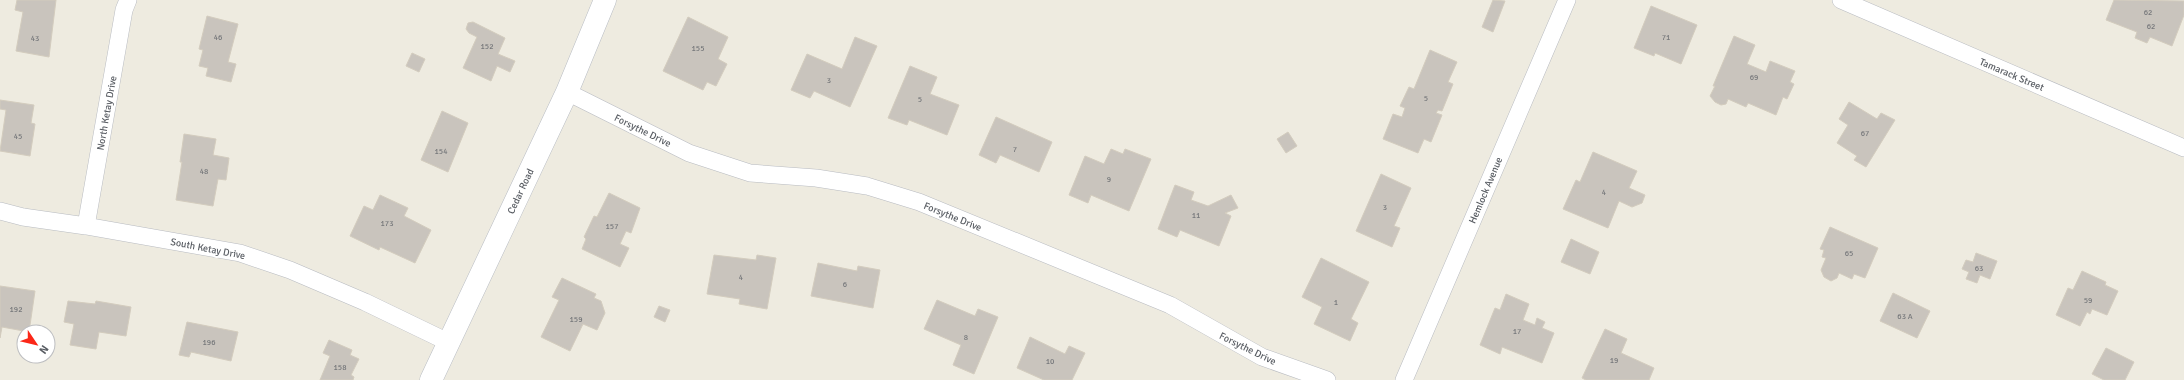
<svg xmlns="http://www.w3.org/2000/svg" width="2184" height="380" font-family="Signika,sans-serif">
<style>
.building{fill:#c9c4bd;stroke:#d3ccbe}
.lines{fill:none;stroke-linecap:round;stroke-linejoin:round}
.street-casing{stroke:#b8bbc1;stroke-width:18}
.secondary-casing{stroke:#b9bdc4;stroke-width:23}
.street{stroke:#fff;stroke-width:17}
.secondary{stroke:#fff;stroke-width:22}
.labels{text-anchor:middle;stroke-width:4;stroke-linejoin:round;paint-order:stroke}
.number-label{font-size:8px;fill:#75777a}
.street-label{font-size:10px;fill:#595d63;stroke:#fff}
</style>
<rect width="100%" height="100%" fill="#eeebe0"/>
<path class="building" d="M17 0H56L49 57 16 51 23 12 15 10Z
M1493 0 1505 1 1493 32 1482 27Z
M2114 0 2184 1V15L2172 46 2150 37 2147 43 2135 38 2137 32 2106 20Z
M1651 6 1697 25 1681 64 1655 53 1654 56 1634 48Z
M207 16 238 24 228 62 236 64 231 82 206 76 208 68 199 66 203 50 199 49Z
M688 17 728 37 718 59 727 64 716 86 707 82 703 90 663 71Z
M473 22 505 38 498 54 515 61 510 72 497 66 491 81 463 68 477 37 469 33 466 29 468 23Z
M1734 36 1755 45 1747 64 1766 72 1770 61 1795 71 1790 82 1794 84 1787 99 1783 97 1776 115 1748 103 1746 107 1728 99 1726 104 1721 105 1715 102 1710 96 1715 86H1713Z
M855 37 877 46 850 107 814 91 810 98 791 90 807 54 842 69Z
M1430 50 1457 62 1448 82 1453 84 1442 111 1438 110 1436 113 1442 115 1431 142 1424 139 1418 153 1383 139 1393 114 1402 117 1405 108 1400 106 1409 87 1414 89Z
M412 53 425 59 419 72 406 66Z
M910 66 937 77 930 94 959 105 947 135 909 120 907 125 888 118Z
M0 100 34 105 31 123 35 124 30 156 0 151 6 110 0 109Z
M1849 102 1877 119 1881 113 1895 120 1866 167 1854 160 1857 156 1837 143 1848 125 1839 119Z
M442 111 468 123 448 172 421 160Z
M996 117 1052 142 1039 172 1000 155 996 163 979 155Z
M1288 132 1297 146 1286 153 1277 139Z
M184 134 216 139 213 155 229 158 226 180 218 179 213 206 176 200 182 162H180Z
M1111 149 1123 154 1125 149 1151 159 1129 211 1091 195 1088 203 1069 195 1085 156 1104 164Z
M1593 152 1637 171 1629 188 1645 195 1642 203 1632 207 1619 201 1608 228 1563 209 1576 180 1580 182Z
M1381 174 1411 188 1394 226 1400 228 1392 247 1356 231Z
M1175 185 1194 192 1191 200 1208 206 1231 195 1238 208 1225 213 1231 216 1219 246 1180 230 1177 237 1158 229Z
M609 193 640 208 631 233 626 231 620 244 629 248 620 267 582 249 586 239 584 237 594 216 597 217Z
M380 195 408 208 404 216 431 230 415 263 380 247 379 250 350 236 364 206 373 210Z
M1830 227 1878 248 1865 278 1854 274 1852 279 1839 273 1837 278 1831 281 1824 277 1821 270 1826 258 1822 257 1824 250 1820 249Z
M1571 239 1599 252 1590 274 1561 262Z
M1976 253 1997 261 1990 279 1980 275 1977 283 1966 279 1969 272 1962 269 1966 260 1973 262Z
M714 255 756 260 757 255 776 258 767 309 739 304 740 299 707 294Z
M1321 258 1369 282 1351 319 1358 323 1350 341 1314 324 1322 307 1302 297Z
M818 263 857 271 858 266 880 270 873 308 811 296Z
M2082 271 2106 282 2105 285 2118 291 2107 315 2092 309 2090 314 2087 312 2080 326 2056 315 2068 288 2073 290Z
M562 278 596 294 594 298 601 301 605 313 597 330 583 324 570 351 541 337 559 300 552 297Z
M0 286 35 291 29 332 2 327 0 338Z
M1893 293 1930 311 1917 338 1880 321Z
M1506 294 1529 304 1523 320 1535 325 1537 318 1545 322 1542 328 1554 333 1542 363 1502 347 1500 354 1480 345 1495 308 1500 310Z
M937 300 975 316 978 309 998 317 974 374 953 365 961 345 924 329Z
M68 301 95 304 96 301 131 307 126 336 99 332 96 349 70 345 74 324 64 322Z
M659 306 670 310 665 322 654 317Z
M187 322 238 332 231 361 191 352 189 357 179 355Z
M1605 329 1627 339 1621 353 1654 368 1649 380H1586L1582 378Z
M1030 337 1065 354 1069 346 1085 353 1072 380H1044L1017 368Z
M329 340 352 350 350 355 359 359 351 375 354 377 353 380H320L330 356 323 353Z
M2106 348 2134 362 2125 380H2104L2092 374Z"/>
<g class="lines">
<defs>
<path id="street" d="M1841 0 2184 148
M567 92 689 153 750 173 816 178 867 186 919 202 1170 305 1262 357 1327 380
M0 211 23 217 86 226 240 253 290 270 365 302 448 342
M86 226 124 10 128 0
M1404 380 1567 0"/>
<path id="secondary" d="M431 380 567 92 605 0"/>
</defs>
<use href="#street" class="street-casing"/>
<use href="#secondary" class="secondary-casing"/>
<use href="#street" class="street"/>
<use href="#secondary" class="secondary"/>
</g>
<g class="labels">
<g class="number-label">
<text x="2148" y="15">62</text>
<text x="2151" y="29">62</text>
<text x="218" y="40">46</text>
<text x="1666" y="40">71</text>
<text x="35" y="41">43</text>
<text x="487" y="49">152</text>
<text x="698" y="51">155</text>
<text x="1754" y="80">69</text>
<text x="829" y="83">3</text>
<text x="1426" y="101">5</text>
<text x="920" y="102">5</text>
<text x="1865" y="136">67</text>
<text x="18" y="139">45</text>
<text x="1015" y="152">7</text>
<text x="441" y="154">154</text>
<text x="204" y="174">48</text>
<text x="1109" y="182">9</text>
<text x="1604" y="195">4</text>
<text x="1385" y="210">3</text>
<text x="1196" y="218">11</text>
<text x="387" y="226">173</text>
<text x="612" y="229">157</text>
<text x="1849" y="256">65</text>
<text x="1979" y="271">63</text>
<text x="741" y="280">4</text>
<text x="845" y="287">6</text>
<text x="2088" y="303">59</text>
<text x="1336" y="305">1</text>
<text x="16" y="312">192</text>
<text x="1905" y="319">63 A</text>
<text x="576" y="322">159</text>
<text x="1517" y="334">17</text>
<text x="966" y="340">8</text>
<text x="209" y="345">196</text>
<text x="1614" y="363">19</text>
<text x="1050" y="364">10</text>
<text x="340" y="370">158</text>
</g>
<g class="street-label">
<text transform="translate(2012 74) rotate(23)" y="4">Tamarack Street</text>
<text transform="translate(106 113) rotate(-80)" y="4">North Ketay Drive</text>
<text transform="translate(643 130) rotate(26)" y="4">Forsythe Drive</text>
<text transform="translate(1485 190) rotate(-67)" y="4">Hemlock Avenue</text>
<text transform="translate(520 191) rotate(-65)" y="4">Cedar Road</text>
<text transform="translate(953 216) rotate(22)" y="4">Forsythe Drive</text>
<text transform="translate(208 248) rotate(11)" y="4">South Ketay Drive</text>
<text transform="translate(1248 348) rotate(26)" y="4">Forsythe Drive</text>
</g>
</g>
<g transform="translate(36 344) rotate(125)"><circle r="19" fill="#ffffff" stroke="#bdbec1"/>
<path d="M0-3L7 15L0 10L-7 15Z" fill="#fb2718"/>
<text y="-6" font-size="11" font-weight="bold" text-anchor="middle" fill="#595d63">N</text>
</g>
</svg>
